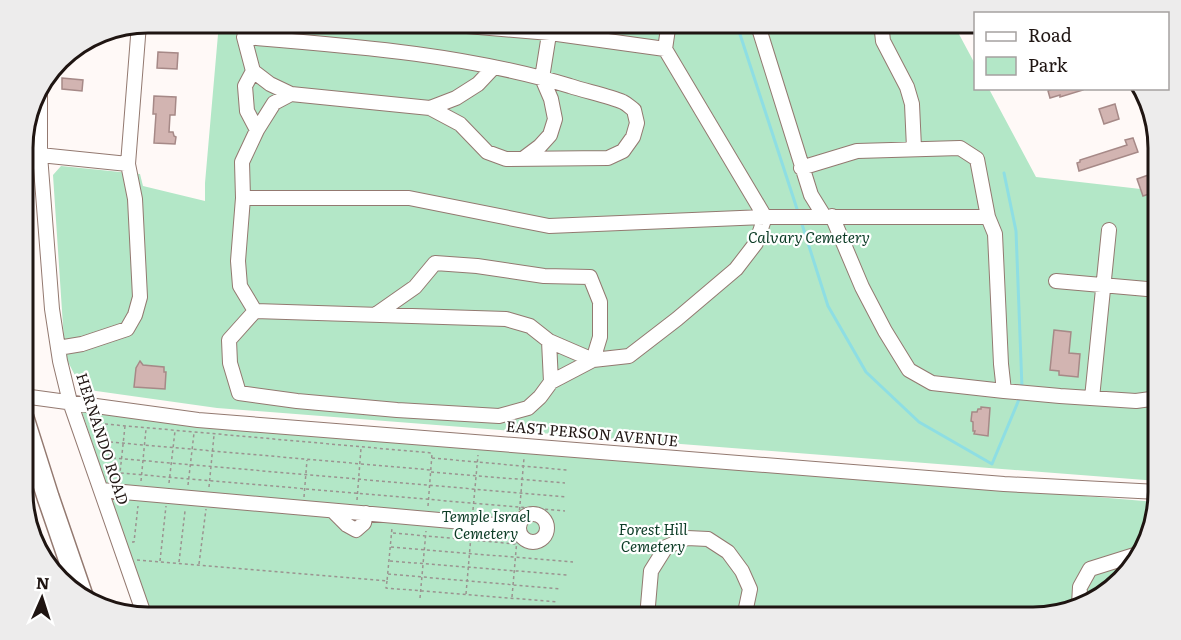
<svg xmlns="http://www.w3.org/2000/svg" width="1181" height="640" font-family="Literata,serif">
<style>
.green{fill:#b3e7c7}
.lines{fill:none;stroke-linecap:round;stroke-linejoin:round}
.stream{stroke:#8edee3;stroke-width:3}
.building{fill:#d2b4b1;stroke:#a68987;stroke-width:1.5}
.minor-casing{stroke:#937970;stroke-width:16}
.highway-casing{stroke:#937970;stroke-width:24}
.path{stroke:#9b9390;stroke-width:1.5;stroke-dasharray:3 3;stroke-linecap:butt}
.minor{stroke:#fff;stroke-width:14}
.highway{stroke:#fff;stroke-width:21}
.labels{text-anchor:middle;stroke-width:4.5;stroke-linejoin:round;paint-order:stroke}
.park-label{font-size:15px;font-style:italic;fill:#0b3b25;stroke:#fff}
.street-label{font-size:15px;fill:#1f1512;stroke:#fff}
.rim{fill:none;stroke:#1f1512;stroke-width:3}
</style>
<rect width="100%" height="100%" fill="#fff9f7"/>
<path class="green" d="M219 23H953L975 64 976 88 989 89 1036 177 1158 191V481L217 408 82 389 65 356 53 175 61 166 140 174 143 186 205 201V183Z
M81 409 580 454 1156 502 1145 548 1103 597 1041 617H151Z"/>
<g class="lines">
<path class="stream" d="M736 22 798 212
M1004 173 1016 231 1022 388
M801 221 828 306 866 372 919 422 992 464 1020 397"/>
</g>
<path class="building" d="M158 52 178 53 177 69 157 68Z
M62 78 83 80 82 91 62 89Z
M1054 88H1083V90L1060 97V95L1050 98 1048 91Z
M154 96 176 97 175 115H170L169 132H173L174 136 176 137 175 144 154 143 156 114H153Z
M1115 104 1119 119 1104 124 1099 109Z
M1133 138 1138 152 1079 171 1077 163 1080 162V160L1127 145 1125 140Z
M1154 173 1158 185V191L1143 196 1137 179Z
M1054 330 1071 332 1069 353 1080 354 1078 377 1059 375V371L1050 370Z
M140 361 143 365 164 367V372H166L165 389 134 387 136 368Z
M981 407 990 408 988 436 974 434 975 431H973V422L971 421 972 412H977L978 409H981Z"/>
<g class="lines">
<defs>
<path id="minor" d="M420 22 550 33 665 49 669 22
M757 22 811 195 824 216
M881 22 883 41 907 87 912 104 914 148
M253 71 245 86 247 111 257 130
M40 86V155L52 309 60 361 70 402 145 617
M291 94 274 103 257 130 242 162 243 198H409L549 226 765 217 665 49
M430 108 460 124 487 152 506 159 608 158 623 151 633 137 637 123 634 110C630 107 627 104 623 102 609 96 585 91 570 86 464 54 353 46 244 37L253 71 270 84 291 94 430 108 456 98 478 84 494 67
M40 155 128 164
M524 158 540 146 550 135 555 119 551 99 542 78 551 22
M243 198 238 261 240 286 255 311 229 340 230 363 239 393 297 401 397 410 499 416 528 408 540 397 551 382 549 341 530 326 506 319 255 311
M832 216 862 287 885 331 909 370 932 383 1004 391
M988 217 995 234 1001 364 1004 391 1060 396 1136 401 1158 398
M1056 281 1147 289
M375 315 415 287 435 263 477 266 544 276 590 277 600 302V337L593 360 549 341
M58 348 82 344 127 329 135 315 140 297 135 199 128 164 139 24
M551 382 593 360 629 356 677 319 736 269 756 243 765 217H988L977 159 960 148 857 151 801 168
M23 396 198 420 1004 484 1158 492
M1092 398 1109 230
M101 490 519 527
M333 511 347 525 356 530 364 523 366 513
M519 528a14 14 0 1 1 28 0a14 14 0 1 1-28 0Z
M1079 605 1080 587 1090 569 1141 553
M647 617 651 571 666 547 687 538 708 539 728 552 742 571 750 589 746 608 742 617"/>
<path id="highway" d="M23 418 48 497 82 596"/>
</defs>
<use href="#minor" class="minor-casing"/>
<use href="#highway" class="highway-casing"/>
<path class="path" d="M93 423 432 453
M125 426 120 473 565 511
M98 441 431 470
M101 457 566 497
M109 457 110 443
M432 458 567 470
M431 472 565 483
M141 481 146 429
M169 483 175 431
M188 485 194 433
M209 487 214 435
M304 497 307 460
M357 500 361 448
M428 506 432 454
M473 510 478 455
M519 516 524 458
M393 533 516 544
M132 542H134L138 506
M391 547 573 562
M137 560 387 581 392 528
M160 561 166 506
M390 561 568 575
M179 562 185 511
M199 564 206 509
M388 574 561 589
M387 581 386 588 558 602
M466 594 471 536
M512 597 517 539
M420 598 426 531"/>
<use href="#minor" class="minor"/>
<use href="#highway" class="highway"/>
</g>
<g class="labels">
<g class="park-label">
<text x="809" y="243">Calvary Cemetery</text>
<text x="486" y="522">Temple Israel<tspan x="486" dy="17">Cemetery</tspan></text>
<text x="653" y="535">Forest Hill<tspan x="653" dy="17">Cemetery</tspan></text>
</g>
<g class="street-label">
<text transform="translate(592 434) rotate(5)" y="5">EAST PERSON AVENUE</text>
<text transform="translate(102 439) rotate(72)" y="5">HERNANDO ROAD</text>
</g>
</g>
<path d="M0 0H1181V640H0ZM148 33H1033A115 115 0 0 1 1148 148V492A115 115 0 0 1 1033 607H148A115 115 0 0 1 33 492V148A115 115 0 0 1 148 33Z" fill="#edecec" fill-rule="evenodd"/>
<path class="rim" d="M148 33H1033A115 115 0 0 1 1148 148V492A115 115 0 0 1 1033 607H148A115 115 0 0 1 33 492V148A115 115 0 0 1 148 33Z"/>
<rect x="974" y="12" width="195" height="78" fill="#ffffff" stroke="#a5a1a0" stroke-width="1.5"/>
<rect x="986" y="32" width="30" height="9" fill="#ffffff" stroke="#a5a1a0" stroke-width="1.5"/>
<text x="1028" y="42" font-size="18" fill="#1f1512">Road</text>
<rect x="986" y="57" width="30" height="18" fill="#b3e7c7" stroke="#a5a1a0" stroke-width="1.5"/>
<text x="1028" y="72" font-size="18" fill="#1f1512">Park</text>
<g transform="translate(42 598) rotate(3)" stroke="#ffffff" stroke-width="4.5" paint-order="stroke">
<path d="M0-4.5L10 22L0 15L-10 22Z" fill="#1f1512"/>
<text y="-9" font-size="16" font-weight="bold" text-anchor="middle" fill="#1f1512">N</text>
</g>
</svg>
